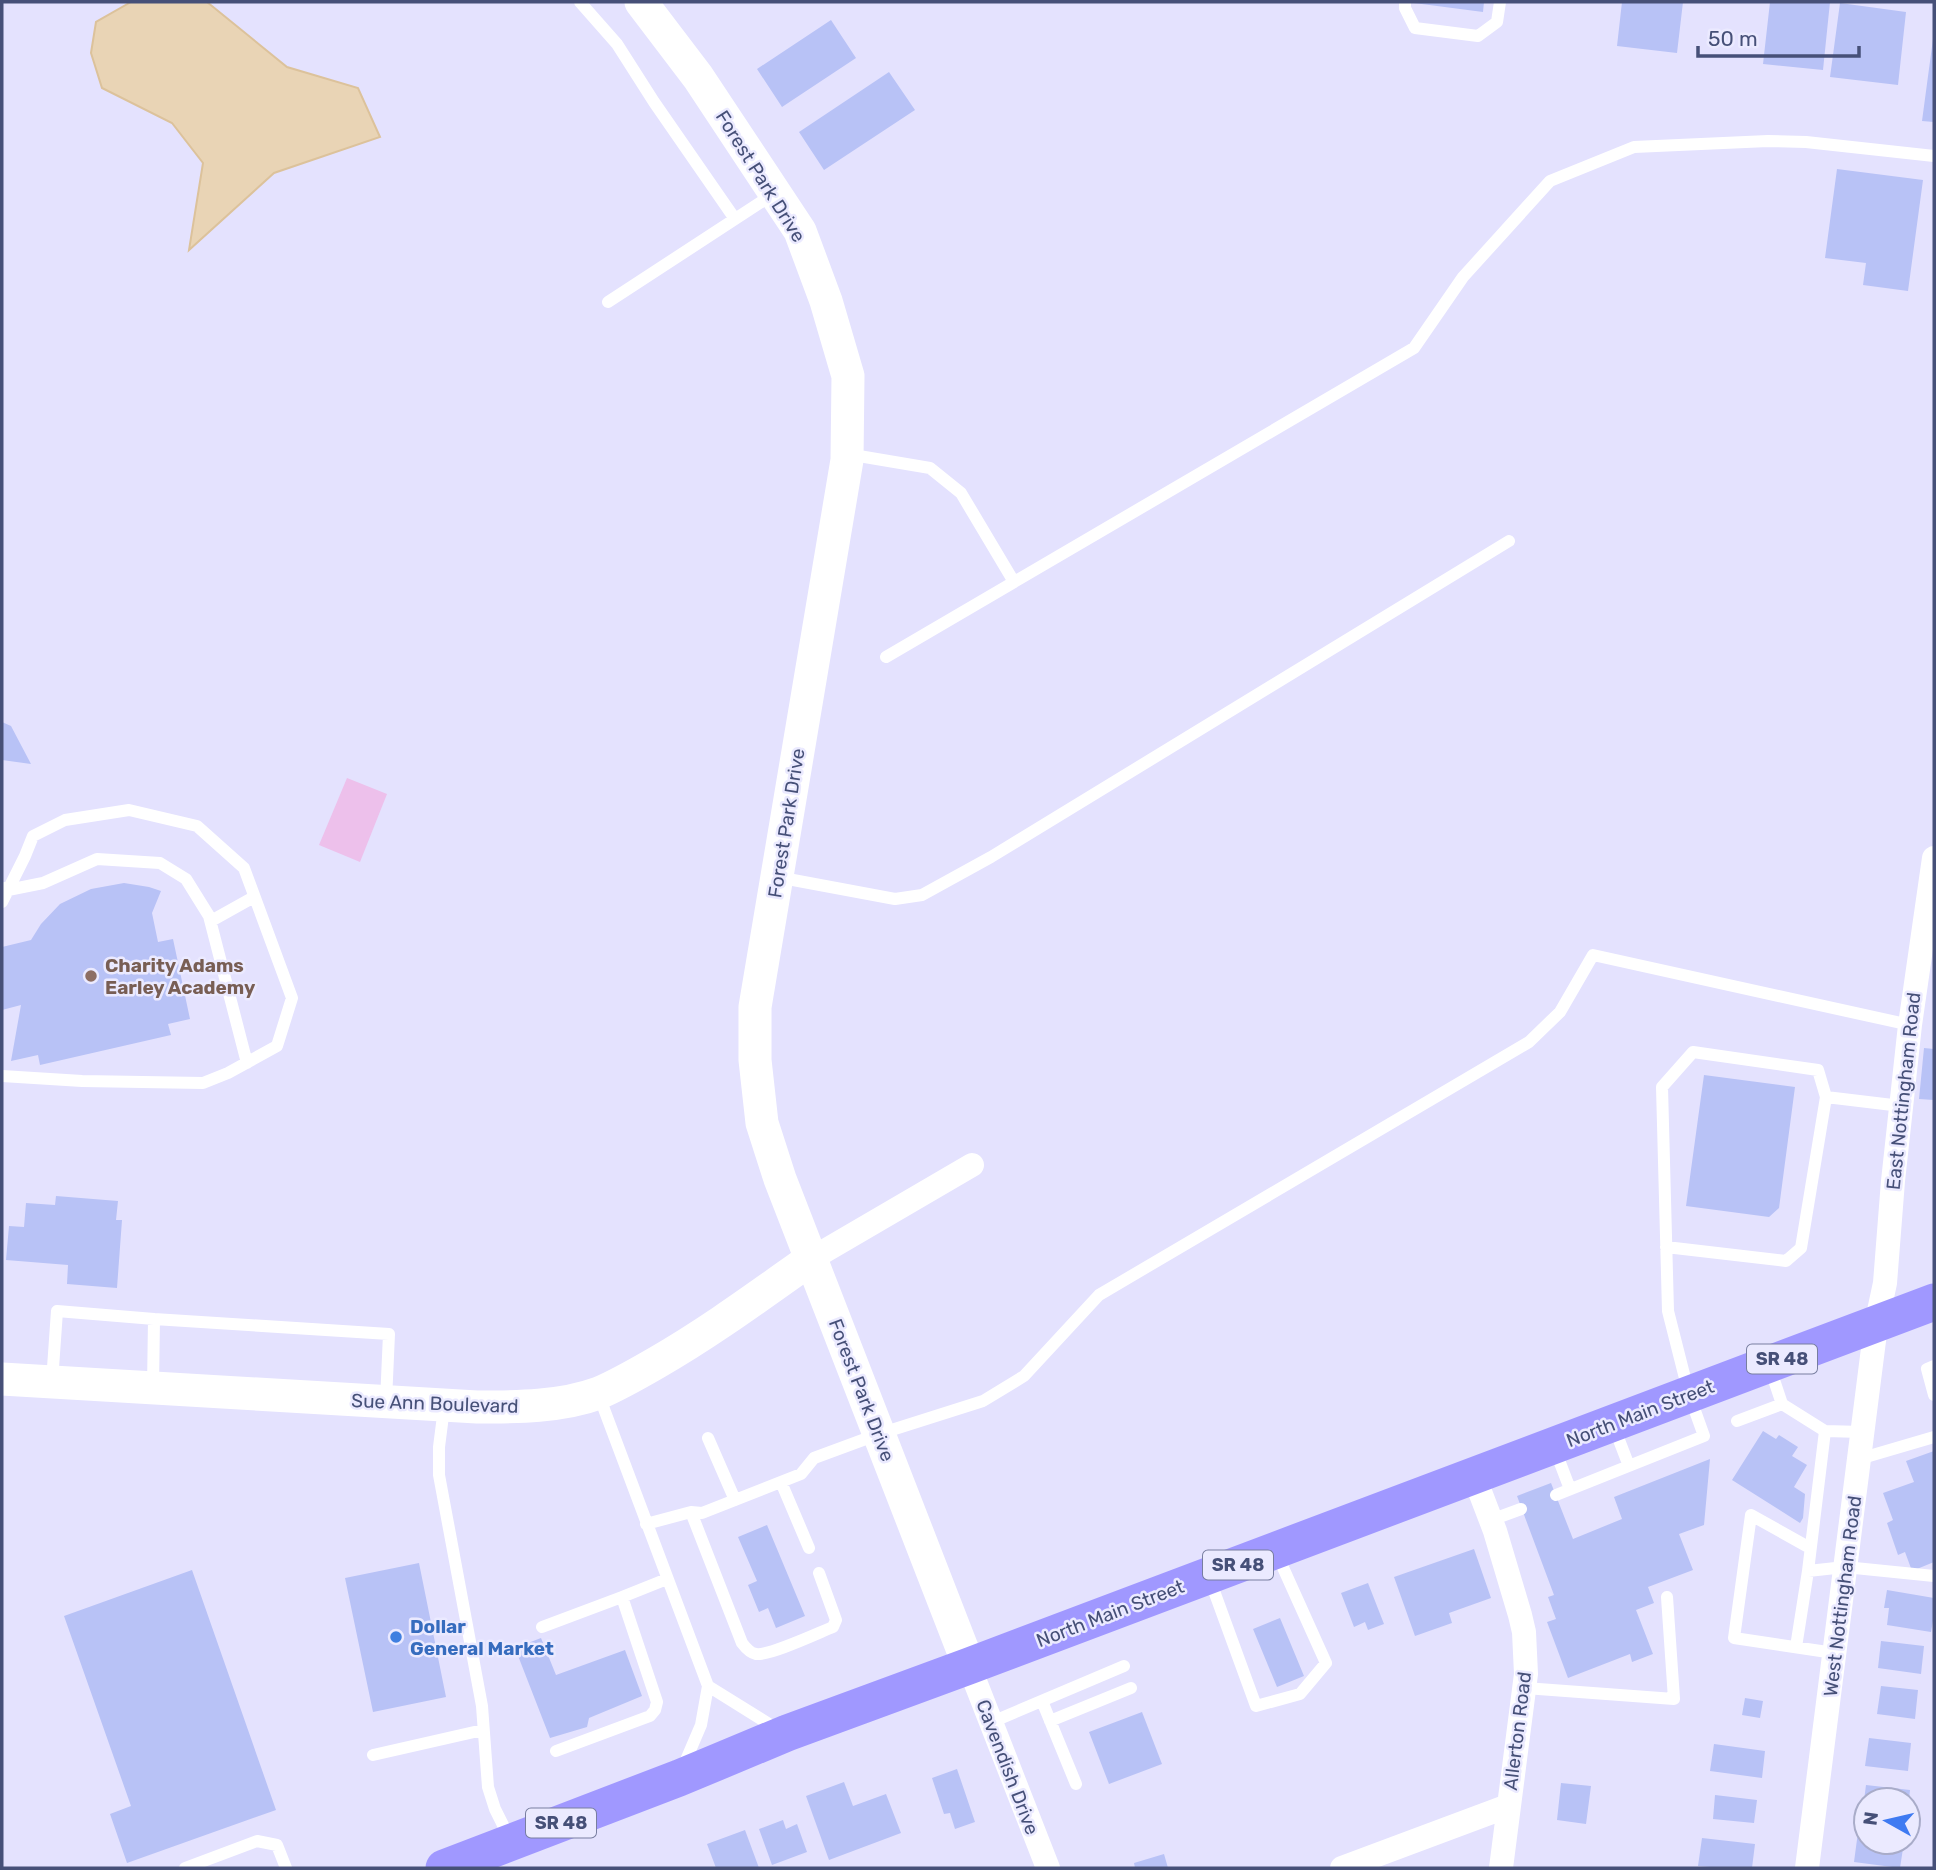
<svg xmlns="http://www.w3.org/2000/svg" width="1936" height="1870" font-family="Rubik,sans-serif">
<style>
.green{fill:#edc0eb}
.water{fill:#e9d4b5;stroke:#dcc29b;stroke-width:2}
.building{fill:#b8c2f6}
.lines{fill:none;stroke-linecap:round;stroke-linejoin:round}
.lane{stroke:#fff;stroke-width:12}
.street{stroke:#fff;stroke-width:24}
.secondary{stroke:#fff;stroke-width:33}
.primary{stroke:#a098ff;stroke-width:37}
.education-dot{fill:#8d6e63;stroke:#ebeaff;stroke-width:2.5}
.shop-dot{fill:#3f7fe0;stroke:#ebeaff;stroke-width:2.5}
.labels{text-anchor:middle;stroke-width:5;stroke-linejoin:round;paint-order:stroke}
.shield{fill:#ebeaff;stroke:#787ea0;stroke-width:2}
.shield-label{font-size:18px;font-weight:bold;fill:#465078}
.street-label{font-size:19px;fill:#465078;stroke:#ebeaff}
.education-label{font-size:19px;font-weight:bold;fill:#785e54;stroke:#ebeaff;text-anchor:start}
.shop-label{font-size:19px;font-weight:bold;fill:#366cbe;stroke:#ebeaff;text-anchor:start}
</style>
<rect width="100%" height="100%" fill="#e4e2fe"/>
<path class="green" d="M347 778 387 794 360 862 319 845Z"/>
<path class="water" d="M131 2H207L287 67 358 88 380 137 274 173 189 250 203 163 172 123 102 88 91 53 96 22Z"/>
<path class="building" d="M1414 2H1484L1483 12 1414 3Z
M1622 2H1683L1677 53 1617 46Z
M1770 2H1830L1823 70 1763 64Z
M1840 3 1906 12 1898 85 1830 77Z
M831 20 856 58 782 107 757 69Z
M1933 39H1934V122L1922 121Z
M889 72 915 110 824 170 799 132Z
M1837 169 1923 180 1908 291 1863 285 1866 263 1825 258Z
M2 722 11 726 31 764 2 760Z
M124 883 149 887 161 891 152 913 158 942 173 939 190 1019 168 1024 171 1035 40 1065 38 1055 11 1061 21 1005 2 1010V947L31 940 41 924 60 904 91 889Z
M1924 1048 1934 1049V1100L1919 1099Z
M1704 1075 1795 1087 1779 1208 1769 1217 1686 1206Z
M56 1196 118 1201 116 1220H122L117 1288 67 1284 68 1265 6 1260 9 1226 24 1227 26 1203 55 1205Z
M1763 1431 1776 1439 1779 1435 1798 1447 1792 1456 1807 1465 1794 1487 1805 1494 1803 1518 1800 1523 1732 1480Z
M1934 1451V1562L1912 1571 1905 1552 1898 1555 1887 1523 1893 1520 1883 1493 1914 1482 1906 1461Z
M1710 1459 1704 1525 1679 1534 1693 1570 1648 1587 1654 1603 1636 1610 1653 1654 1632 1662 1630 1654 1568 1678 1547 1622 1556 1619 1548 1597 1554 1595 1517 1496 1551 1483 1573 1539 1622 1519 1614 1497Z
M767 1525 805 1616 776 1628 768 1608 759 1612 748 1585 757 1581 738 1537Z
M1474 1549 1491 1598 1449 1613 1452 1623 1415 1636 1394 1577Z
M419 1563 446 1697 373 1712 345 1578Z
M192 1570 276 1810 127 1863 110 1814 131 1806 64 1616Z
M1368 1583 1384 1624 1368 1630 1365 1622 1354 1627 1341 1593Z
M1887 1590 1934 1598V1615L1931 1632 1887 1625 1889 1608H1884Z
M1280 1618 1304 1676 1277 1687 1253 1629Z
M541 1638 556 1675 625 1650 642 1696 589 1718 587 1727 550 1738 515 1648Z
M1881 1641 1924 1646 1921 1674 1878 1668Z
M1881 1686 1918 1690 1915 1719 1877 1714Z
M1745 1698 1763 1701 1760 1718 1742 1715Z
M1142 1712 1162 1764 1109 1784 1089 1732Z
M1869 1738 1911 1743 1908 1771 1865 1766Z
M1714 1744 1765 1751 1762 1778 1710 1771Z
M957 1769 975 1822 955 1829 950 1813 944 1814 932 1778Z
M844 1782 853 1806 886 1794 901 1833 829 1860 806 1796Z
M1561 1783 1591 1786 1586 1824 1557 1820Z
M1866 1785 1910 1790 1909 1800H1866V1816H1862Z
M1715 1795 1757 1800 1754 1823 1713 1819Z
M783 1820 786 1829 797 1824 807 1852 772 1865 759 1829Z
M745 1830 759 1868H716L707 1844Z
M1858 1832 1866 1833V1842H1904L1900 1868 1854 1862Z
M1702 1838 1755 1844 1752 1868H1721L1698 1866Z
M1164 1854 1168 1868H1135L1134 1863Z"/>
<g class="lines">
<path class="lane" d="M580 2 617 44 654 102 735 219
M1405 2V8L1415 28 1478 36 1497 22 1500 2
M608 302 775 193
M847 454 930 468 961 493 1014 582
M886 657 1414 348 1463 277 1550 181 1634 147 1768 141 1806 142 1934 156
M777 877 895 899 922 895 991 857 1509 541
M5 888 8 890 43 883 97 859 160 863 186 879 209 916 247 1063
M2 902 25 856 33 836 65 820 129 810 197 826 244 868 292 998 277 1046 228 1073 203 1083 82 1081 2 1076
M211 921 254 897
M1666 1247 1786 1261 1801 1248 1826 1097
M154 1319 389 1334 386 1401
M1934 1366 1927 1369 1934 1395
M1770 1368 1782 1404 1825 1431 1862 1432
M52 1382 57 1311 154 1319 153 1387
M598 1393 708 1686
M444 1408 439 1447V1475L482 1706 488 1787 495 1809 510 1839
M1737 1421 1782 1404
M1614 1427 1629 1466
M1825 1431 1808 1571 1845 1567 1934 1576
M708 1438 735 1500
M1554 1447 1570 1489
M1859 1459 1934 1437
M781 1482 809 1548
M1556 1495 1704 1436 1689 1394 1668 1311 1662 1087 1693 1052 1818 1070 1826 1097 1901 1106
M691 1512 742 1643C745 1647 750 1653 756 1654 769 1656 818 1633 833 1627L836 1620 819 1573
M1491 1520 1521 1509
M646 1524 691 1512 702 1513 801 1474 814 1458 879 1434 983 1401 1024 1376 1099 1295 1529 1042 1560 1012 1593 955 1910 1025
M1810 1548 1751 1515 1734 1638 1834 1653
M1210 1580 1256 1706 1300 1694 1326 1663 1276 1552
M542 1627 622 1597
M1796 1647 1808 1571
M1525 1688 1674 1699 1667 1597
M1042 1701 1076 1784
M1050 1721 1131 1688
M992 1722 1124 1666
M556 1751 650 1716 655 1710 657 1702 622 1597 667 1579
M373 1755 483 1730
M683 1767 701 1725 708 1686 777 1729
M185 1868 257 1841 277 1845 286 1868"/>
<path class="street" d="M811 1259 972 1165
M1474 1476 1495 1531 1520 1615 1524 1632 1526 1674 1501 1868
M969 1666 1048 1868
M1342 1868 1508 1806
M1807 1868 1876 1325 1885 1283 1893 1181 1910 1025 1934 858"/>
<path class="secondary" d="M641 2 698 77 800 231 826 301 848 376 847 460 755 1007V1060L762 1123 780 1179 969 1666
M2 1379 477 1407C517 1407 561 1407 599 1393 618 1385 637 1374 656 1363 710 1332 760 1295 811 1259"/>
<path class="primary" d="M444 1868 679 1778 787 1733 969 1666 1934 1302"/>
</g>
<circle class="education-dot" cx="91" cy="976" r="7"/>
<circle class="shop-dot" cx="396" cy="1637" r="7"/>
<g class="labels">
<g class="shield">
<rect x="1747" y="1344.5" width="70" height="29" rx="5"/>
<rect x="1203" y="1550.5" width="70" height="29" rx="5"/>
<rect x="526" y="1808.5" width="70" height="29" rx="5"/>
</g>
<g class="shield-label">
<text x="1782" y="1365">SR 48</text>
<text x="1238" y="1571">SR 48</text>
<text x="561" y="1829">SR 48</text>
</g>
<g class="street-label">
<text transform="translate(761 176) rotate(58)" y="7">Forest Park Drive</text>
<text transform="translate(786 823) rotate(-81)" y="7">Forest Park Drive</text>
<text transform="translate(1903 1091) rotate(-84)" y="7">East Nottingham Road</text>
<text transform="translate(862 1390) rotate(69)" y="7">Forest Park Drive</text>
<text transform="translate(435 1403) rotate(2)" y="7">Sue Ann Boulevard</text>
<text transform="translate(1640 1413) rotate(-21)" y="7">North Main Street</text>
<text transform="translate(1842 1596) rotate(-83)" y="7">West Nottingham Road</text>
<text transform="translate(1110 1613) rotate(-21)" y="7">North Main Street</text>
<text transform="translate(1517 1731) rotate(-83)" y="7">Allerton Road</text>
<text transform="translate(1008 1767) rotate(69)" y="7">Cavendish Drive</text>
</g>
<g class="education-label">
<text x="105" y="972">Charity Adams<tspan x="105" dy="22">Earley Academy</tspan></text>
</g>
<g class="shop-label">
<text x="410" y="1633">Dollar<tspan x="410" dy="22">General Market</tspan></text>
</g>
</g>
<rect width="1936" height="1870" fill="none" stroke="#465078" stroke-width="7"/>
<g transform="translate(1887 1821) rotate(278)"><circle r="33" fill="#ebeaff" stroke="#a9acc9" stroke-width="2"/>
<path d="M0-5L12 26L0 18L-12 26Z" fill="#3e7af2"/>
<text y="-10" font-size="19" font-weight="bold" text-anchor="middle" fill="#465078">N</text>
</g>
<path d="M1698 46v10h161v-10" fill="none" stroke="#465078" stroke-width="3.5"/>
<text x="1708" y="46" font-size="21" fill="#465078" stroke="#ebeaff" stroke-width="5" paint-order="stroke">50 m</text>
</svg>
